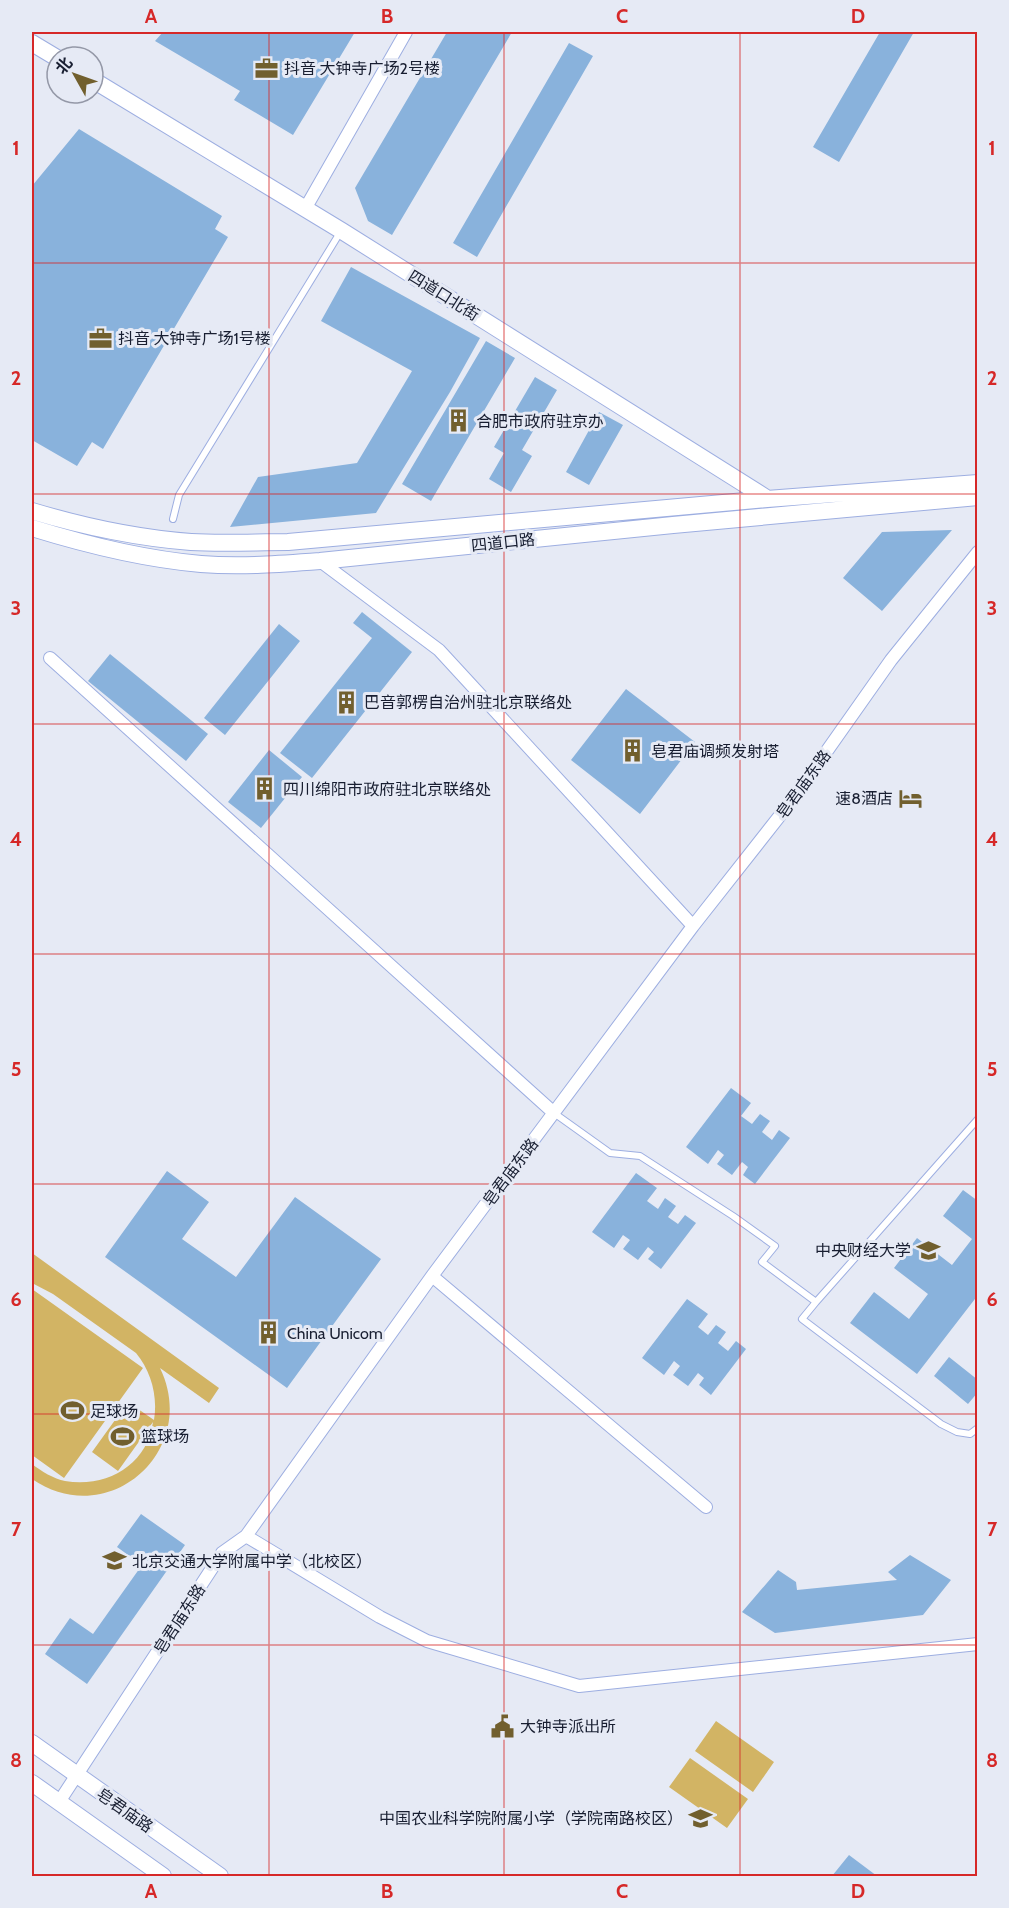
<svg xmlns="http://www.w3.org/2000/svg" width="1009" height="1908" font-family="Cabin,'Noto Sans SC',sans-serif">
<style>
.green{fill:#d2b464}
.building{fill:#89b2dc}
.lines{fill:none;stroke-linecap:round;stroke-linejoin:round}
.lane-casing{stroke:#9daee1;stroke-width:8}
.street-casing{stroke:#9daee1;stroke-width:14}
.secondary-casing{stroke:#9daee1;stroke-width:18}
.lane{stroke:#fff;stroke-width:6}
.street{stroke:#fff;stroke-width:12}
.secondary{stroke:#fff;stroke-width:16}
.grid{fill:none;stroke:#d62828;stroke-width:1.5;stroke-opacity:0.55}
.labels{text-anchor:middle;stroke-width:6;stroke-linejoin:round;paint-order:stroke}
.poi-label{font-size:16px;fill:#181e31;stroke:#e6eaf5;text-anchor:start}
.street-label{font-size:16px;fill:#181e31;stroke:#e6eaf5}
.neatline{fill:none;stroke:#d62828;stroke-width:2}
.grid-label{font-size:20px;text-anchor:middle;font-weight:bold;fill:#d62828}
</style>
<rect width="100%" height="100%" fill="#e6eaf5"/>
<path class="green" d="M32 1253 219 1388 209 1403 160 1368C200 1450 109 1532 32 1479V1464C41 1471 54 1479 65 1481 107 1488 147 1465 153 1422L118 1471 92 1452 128 1402 154 1420C158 1396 151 1371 136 1353L53 1294 32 1283Z
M32 1289 143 1368 64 1478 32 1455Z
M716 1721 774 1762 753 1792 695 1751Z
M690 1758 748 1799 727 1828 669 1787Z"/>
<path class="building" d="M163 32H355L293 135 234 100 240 91 155 41Z
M447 32H512L392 235 368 221 355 188Z
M880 32H914L839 162 813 147Z
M569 43 593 56 477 257 453 243Z
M79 129 222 216 215 229 228 237 103 449 92 442 77 466 32 440V186Z
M351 267 480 338 450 392 376 513 230 527 258 477 357 463 412 371 321 321Z
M486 341 515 358 431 501 402 484Z
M535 377 557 390 522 450 532 456 511 492 489 479 504 453 494 447Z
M599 412 623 425 589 485 566 472Z
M952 530 882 611 843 578 882 532Z
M362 612 412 652 312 778 280 753 372 638 353 623Z
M279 624 300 641 225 735 204 718Z
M110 654 208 734 186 761 88 681Z
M626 689 695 742 640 814 571 760Z
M269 750 302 777 261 828 228 802Z
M731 1088 751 1103 741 1116 752 1124 760 1114 770 1121 762 1132 772 1140 779 1130 790 1138 755 1184 743 1175 748 1167 742 1162 732 1175 717 1164 724 1155 718 1150 708 1164 686 1147Z
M167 1171 209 1202 182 1239 236 1277 295 1197 381 1259 287 1388 105 1257Z
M636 1173 657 1188 647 1201 658 1209 665 1198 676 1206 668 1217 678 1224 685 1215 696 1223 661 1269 648 1259 654 1252 648 1247 638 1260 623 1249 630 1240 623 1235 614 1248 592 1232Z
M963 1190 978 1201V1295L917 1374 850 1323 874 1292 909 1319 928 1294 894 1268 917 1238 952 1265 972 1239 943 1216Z
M687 1299 708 1314 698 1327 708 1335 716 1325 726 1332 718 1343 728 1351 736 1341 746 1349 711 1395 699 1385 704 1378 698 1373 688 1386 673 1375 680 1366 674 1361 664 1375 642 1358Z
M949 1357 978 1380V1392L968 1404 934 1376Z
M141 1514 185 1545 87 1684 45 1654 70 1618 93 1634 142 1565 117 1547Z
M910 1555 951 1580 923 1615 775 1633 742 1612 778 1570 796 1582 797 1590 897 1580 888 1572Z
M849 1855 877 1876H832Z"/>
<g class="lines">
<defs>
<path id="lane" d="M173 519 179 495 341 231
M554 1113 610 1153 640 1156 733 1216 775 1246 762 1262 816 1302 978 1119
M816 1302 802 1319 941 1424 957 1432 970 1434 978 1428"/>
<path id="street" d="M305 209 406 32
M320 561 439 650 693 926
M50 658 554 1113
M432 1276 706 1507
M246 1536 380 1617 427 1641 579 1686 978 1644
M59 1802 222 1553 246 1536 432 1276 693 926 793 799 891 660 978 552"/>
<path id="secondary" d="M32 43 57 58
M93 80 342 231 768 499
M32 511C82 526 138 538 191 542 223 544 256 542 288 542L767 499 978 483
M32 528C87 545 143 559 201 564 241 567 281 564 320 561L673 525 978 497
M32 1743 220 1876
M32 1783 163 1876"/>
</defs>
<use href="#lane" class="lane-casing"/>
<use href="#street" class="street-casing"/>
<use href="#secondary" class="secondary-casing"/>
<use href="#lane" class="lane"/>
<use href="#street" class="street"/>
<use href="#secondary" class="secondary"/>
</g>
<path class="grid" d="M269 32V1876M504 32V1876M740 32V1876M32 263H978M32 494H978M32 724H978M32 954H978M32 1184H978M32 1414H978M32 1645H978"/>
<defs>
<symbol id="office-bare" viewBox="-9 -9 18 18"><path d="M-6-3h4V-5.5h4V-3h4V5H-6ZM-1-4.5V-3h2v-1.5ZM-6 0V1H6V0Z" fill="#715f2e" stroke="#e6eaf5" stroke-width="2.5" paint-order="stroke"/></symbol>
<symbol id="building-bare" viewBox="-9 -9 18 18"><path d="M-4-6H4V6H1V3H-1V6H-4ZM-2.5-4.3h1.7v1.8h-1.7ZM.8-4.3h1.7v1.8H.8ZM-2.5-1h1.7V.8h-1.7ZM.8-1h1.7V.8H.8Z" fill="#715f2e" stroke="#e6eaf5" stroke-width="2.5" paint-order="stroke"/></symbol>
<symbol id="hotel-bare" viewBox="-9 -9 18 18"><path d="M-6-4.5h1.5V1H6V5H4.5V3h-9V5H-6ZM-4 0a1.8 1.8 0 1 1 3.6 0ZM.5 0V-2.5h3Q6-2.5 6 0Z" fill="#715f2e" stroke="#e6eaf5" stroke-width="2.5" paint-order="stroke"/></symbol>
<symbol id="university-bare" viewBox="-9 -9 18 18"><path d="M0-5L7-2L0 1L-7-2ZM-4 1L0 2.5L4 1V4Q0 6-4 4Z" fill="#715f2e" stroke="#e6eaf5" stroke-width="2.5" paint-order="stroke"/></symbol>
<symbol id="stadium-bare" viewBox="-9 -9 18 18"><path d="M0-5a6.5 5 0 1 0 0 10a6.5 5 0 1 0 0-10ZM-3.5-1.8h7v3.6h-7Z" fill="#715f2e" stroke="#e6eaf5" stroke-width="2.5" paint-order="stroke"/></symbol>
<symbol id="school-bare" viewBox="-9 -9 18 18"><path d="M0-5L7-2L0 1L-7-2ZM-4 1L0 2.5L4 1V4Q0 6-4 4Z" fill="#715f2e" stroke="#e6eaf5" stroke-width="2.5" paint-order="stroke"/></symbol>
<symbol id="civic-bare" viewBox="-9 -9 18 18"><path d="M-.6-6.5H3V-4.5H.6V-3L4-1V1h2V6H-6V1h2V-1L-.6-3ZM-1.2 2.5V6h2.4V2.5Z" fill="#715f2e" stroke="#e6eaf5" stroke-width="2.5" paint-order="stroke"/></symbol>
</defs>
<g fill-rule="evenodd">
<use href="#office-bare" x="250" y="52" width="33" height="33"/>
<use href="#office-bare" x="84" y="322" width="33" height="33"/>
<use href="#building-bare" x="442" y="404" width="33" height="33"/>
<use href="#building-bare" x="330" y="686" width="33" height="33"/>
<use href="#building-bare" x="616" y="734" width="33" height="33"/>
<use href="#building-bare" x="248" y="772" width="33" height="33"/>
<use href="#hotel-bare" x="894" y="782" width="33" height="33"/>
<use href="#university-bare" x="912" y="1234" width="33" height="33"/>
<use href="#building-bare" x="252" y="1316" width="33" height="33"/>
<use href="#stadium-bare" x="56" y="1394" width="33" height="33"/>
<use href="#stadium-bare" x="106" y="1420" width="33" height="33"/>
<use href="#school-bare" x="98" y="1544" width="33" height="33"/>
<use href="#civic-bare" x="486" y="1710" width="33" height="33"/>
<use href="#school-bare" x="684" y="1802" width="33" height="33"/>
</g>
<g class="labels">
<g class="poi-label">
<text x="284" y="74">抖音 大钟寺广场2号楼</text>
<text x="118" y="344">抖音 大钟寺广场1号楼</text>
<text x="476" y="427">合肥市政府驻京办</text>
<text x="364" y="708">巴音郭楞自治州驻北京联络处</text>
<text x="651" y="757">皂君庙调频发射塔</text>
<text x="283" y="795">四川绵阳市政府驻北京联络处</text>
<text x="893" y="804" text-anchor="end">速8酒店</text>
<text x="911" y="1256" text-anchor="end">中央财经大学</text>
<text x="287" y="1339">China Unicom</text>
<text x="90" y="1417">足球场</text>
<text x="141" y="1442">篮球场</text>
<text x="132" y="1567">北京交通大学附属中学（北校区）</text>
<text x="520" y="1732">大钟寺派出所</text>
<text x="683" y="1824" text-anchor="end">中国农业科学院附属小学（学院南路校区）</text>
</g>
<g class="street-label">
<text transform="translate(444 295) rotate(32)" y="6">四道口北街</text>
<text transform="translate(503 542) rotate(-6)" y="6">四道口路</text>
<text transform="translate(803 784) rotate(-54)" y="6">皂君庙东路</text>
<text transform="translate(510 1172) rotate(-53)" y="6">皂君庙东路</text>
<text transform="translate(179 1619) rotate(-57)" y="6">皂君庙东路</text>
<text transform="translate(125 1810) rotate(35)" y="6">皂君庙路</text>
</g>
</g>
<rect width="1009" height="1908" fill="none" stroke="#e6eaf5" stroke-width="66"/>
<g transform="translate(75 75) rotate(310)"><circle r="28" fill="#e6eaf5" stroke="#9498a7" stroke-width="1.5"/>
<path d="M0-4.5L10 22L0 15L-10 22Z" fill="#715f2e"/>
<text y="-9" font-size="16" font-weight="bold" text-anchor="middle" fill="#181e31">北</text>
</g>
<rect x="33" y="33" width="943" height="1842" class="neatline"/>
<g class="grid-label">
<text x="151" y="23">A</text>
<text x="387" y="23">B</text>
<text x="622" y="23">C</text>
<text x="858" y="23">D</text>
<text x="16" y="155">1</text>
<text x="992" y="155">1</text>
<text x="16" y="385">2</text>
<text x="992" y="385">2</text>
<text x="16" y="615">3</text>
<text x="992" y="615">3</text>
<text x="16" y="846">4</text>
<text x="992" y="846">4</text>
<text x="16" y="1076">5</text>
<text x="992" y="1076">5</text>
<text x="16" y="1306">6</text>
<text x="992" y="1306">6</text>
<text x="16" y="1536">7</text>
<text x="992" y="1536">7</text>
<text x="16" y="1767">8</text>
<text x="992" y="1767">8</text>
<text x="151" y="1898">A</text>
<text x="387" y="1898">B</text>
<text x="622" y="1898">C</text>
<text x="858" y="1898">D</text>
</g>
</svg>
